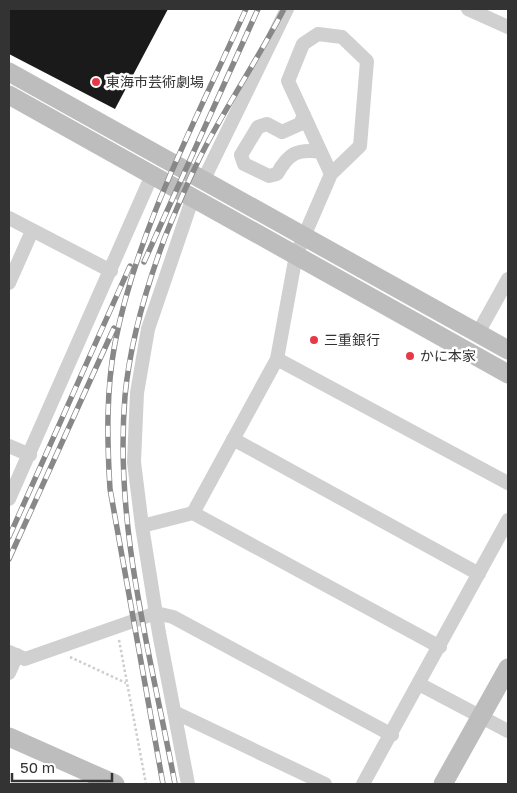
<svg xmlns="http://www.w3.org/2000/svg" width="517" height="793" font-family="'Golos Text','Noto Sans JP',sans-serif">
<style>
.building{fill:#1a1a1a}
.lines{fill:none;stroke-linecap:round;stroke-linejoin:round}
.path{stroke:#cdcdcd;stroke-width:2.5;stroke-dasharray:2.5 2.5;stroke-linecap:butt}
.street{stroke:#d0d0d0;stroke-width:14}
.secondary{stroke:#bdbdbd;stroke-width:19}
.rail-casing{stroke:#888;stroke-width:5.5}
.rail{stroke:#fff;stroke-width:4;stroke-dasharray:11;stroke-linecap:butt}
.poi-dot{fill:#e63946;stroke:#fff;stroke-width:2}
.labels{text-anchor:middle;stroke-width:5;stroke-linejoin:round;paint-order:stroke}
.poi-label{font-size:14px;fill:#333;stroke:#fff;text-anchor:start}
</style>
<rect width="100%" height="100%" fill="#fff"/>
<path class="building" d="M9 9H168L115 109 9 54Z"/>
<g class="lines">
<path class="path" d="M119 640 146 784
M70 657 126 683"/>
<path class="street" d="M468 9 508 27
M304 115 300 124 282 132 267 124 258 127 241 155 244 164 269 176 277 174C288 154 297 148 321 152
M203 181 287 9
M9 218 111 271
M9 283 32 231
M478 333 508 279
M277 359 508 483
M233 439 479 574
M9 446 30 455
M9 499 152 175
M193 513 277 359 296 255 331 174 360 146 367 61 342 37 318 34 303 44 288 81 331 174
M142 526 134 462 137 393 148 329 193 197
M9 652 25 659 156 613 173 617 392 735
M9 673 17 655
M419 684 508 731
M174 712 325 784
M188 784 159 633 142 526 193 513 440 647
M363 784 508 520"/>
<path class="secondary" d="M9 72 508 350
M9 95 508 374
M9 737 115 784
M443 784 508 668"/>
<defs>
<path id="rail" d="M144 262 258 9
M9 537 130 266
M9 559 114 328
M163 784 110 489C107 440 106 391 115 343 138 226 198 117 246 9
M175 784C151 656 114 527 125 396 130 342 146 288 165 237 178 205 192 171 209 140 233 96 261 53 284 9"/>
</defs>
<use href="#rail" class="rail-casing"/>
<use href="#rail" class="rail"/>
</g>
<g class="poi-dot">
<circle cx="96" cy="82" r="5"/>
<circle cx="314" cy="340" r="5"/>
<circle cx="410" cy="356" r="5"/>
</g>
<g class="labels">
<g class="poi-label">
<text x="106" y="87">東海市芸術劇場</text>
<text x="324" y="345">三重銀行</text>
<text x="420" y="361">かに本家</text>
</g>
</g>
<rect width="517" height="793" fill="none" stroke="#333333" stroke-width="20"/>
<path d="M12 773v8h100v-8" fill="none" stroke="#333333" stroke-width="2.5"/>
<text x="20" y="773" font-size="15" fill="#333333" stroke="#ffffff" stroke-width="4" paint-order="stroke">50 m</text>
</svg>
